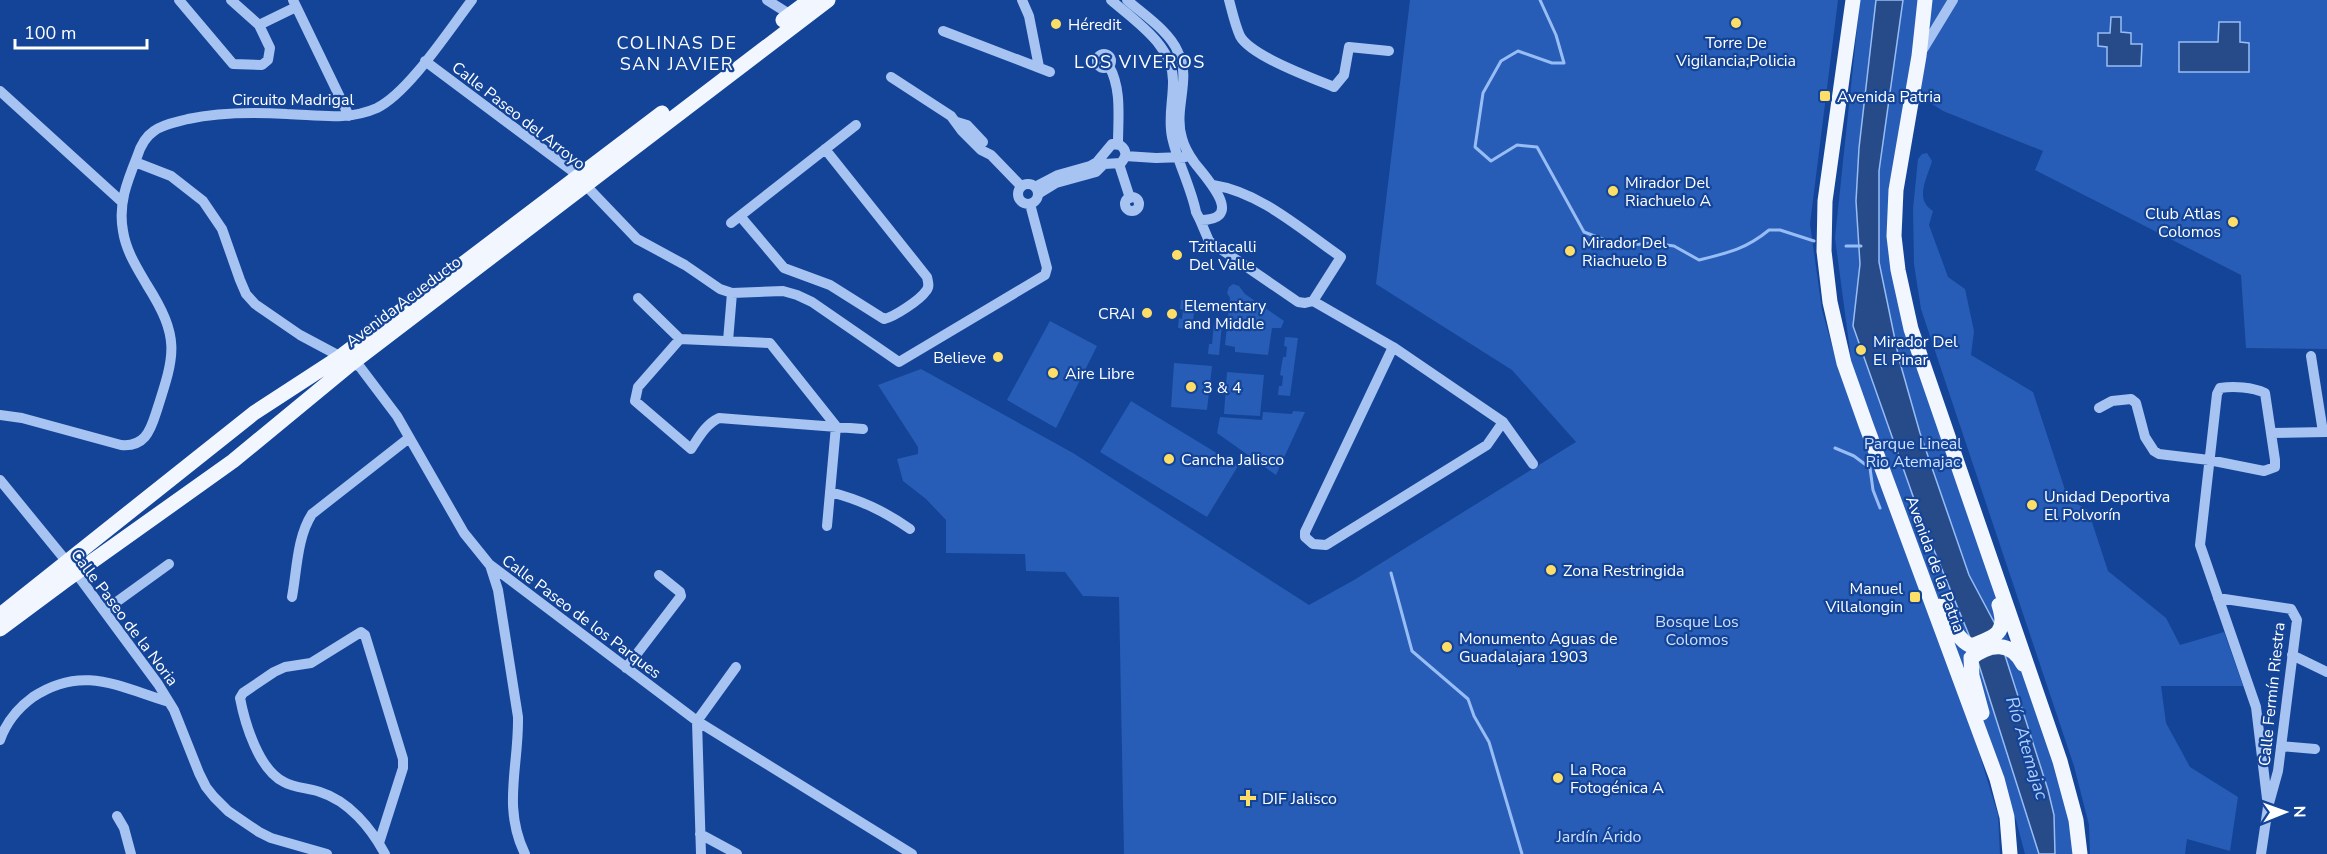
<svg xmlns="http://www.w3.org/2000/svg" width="2327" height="854" font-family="'Nunito Sans',sans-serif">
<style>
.green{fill:#275db6}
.water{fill:#274b89;stroke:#98bdf5;stroke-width:1.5}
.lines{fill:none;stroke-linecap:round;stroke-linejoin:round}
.stream{stroke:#98bdf5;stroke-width:3}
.minor{stroke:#a6c3f2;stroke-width:10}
.major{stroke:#f1f6ff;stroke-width:15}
.poi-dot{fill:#ffde67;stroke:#144497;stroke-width:2}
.labels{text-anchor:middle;stroke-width:4.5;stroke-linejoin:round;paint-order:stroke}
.poi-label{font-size:16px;fill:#fff;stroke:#144497;text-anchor:start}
.street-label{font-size:16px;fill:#fff;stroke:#144497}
.park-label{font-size:16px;fill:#cee0fd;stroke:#144497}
.neighbourhood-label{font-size:18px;letter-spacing:1.5px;fill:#fff;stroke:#144497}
.water-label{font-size:18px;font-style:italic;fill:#b2cef9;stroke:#144497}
</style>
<rect width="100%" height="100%" fill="#144497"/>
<path class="green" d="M1410 0H1838L1810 224 1822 310 1839 371 1974 736 1998 815 2000 854H1124L1119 597 1083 596 1065 572 1026 571 1025 554 946 553V520L926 499 903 481 897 459 918 454V447L878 385 921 369 1073 453 1309 605 1354 580 1576 442 1512 370 1376 284Z
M1860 0H1923L1892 255 2007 636 2031 689 2065 789 2075 854H2025L2016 820 1982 721 1852 366 1835 238Z
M1929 0H2327V349L2246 348 2241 275 2035 170 2043 151 1943 111 1915 93Z
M1927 153 1932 161C1927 178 1914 200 1933 211L1929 225 1948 277 1965 289 1974 331 1971 355 2033 392 2068 499 2088 510 2108 571 2166 618 2180 645 2224 632 2243 686H2161L2166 723 2190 767 2238 797 2230 851 2187 839 2185 854H2090L2089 825 2074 766 1921 309 1914 264 1913 209 1918 159 1922 154Z
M1233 284 1239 286 1245 294 1284 321 1281 328H1272L1268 355 1235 352V347L1225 345 1230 298 1227 293 1229 287Z
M1181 300 1195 301 1192 330 1178 328 1179 318 1182 319 1183 310 1180 309Z
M1050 321 1097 346 1056 428 1007 400Z
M1214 323 1222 324 1219 355 1208 354 1209 344H1212Z
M1285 337 1298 338 1290 396 1278 395 1279 386H1282L1283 376 1280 375 1283 357H1286L1287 347 1284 346Z
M1174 363 1212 366 1207 410 1171 407Z
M1227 372 1264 375 1260 416 1224 414Z
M1131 401 1238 466 1207 517 1100 452Z
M1293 411 1305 412 1276 475 1217 433 1220 417 1262 420 1263 412 1292 414Z"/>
<path class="water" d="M1876 0H1903L1879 171V262L1899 359 1920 433 1969 575 1995 624 2048 790 2054 815 2055 854H2039L1971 640 1920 516 1853 326 1860 264 1856 201 1859 148Z
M2111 17H2121V32L2131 33V44H2142L2141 66H2107V47L2098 46V33H2110Z
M2219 22H2240V42L2249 43V72H2179V42H2218Z"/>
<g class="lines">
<path class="stream" d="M1540 0 1556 35 1564 63H1552L1518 51 1501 61 1483 93 1475 147 1491 161 1517 145 1537 147 1584 232 1621 246 1652 243 1674 246 1699 260C1728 253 1746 249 1769 230H1780L1814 241
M1846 246H1861
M1835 448 1854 456 1870 468 1873 490 1880 508
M1391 573 1412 651 1468 699 1474 716 1489 742 1522 854"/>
<path class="minor" d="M179 0 233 64 262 65 268 60 270 48 259 25
M231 0 259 25 296 7
M293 0 349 116
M767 0 794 17
M1022 0 1029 16 1039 67
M1111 0C1135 21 1174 46 1173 82 1173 101 1168 118 1172 137 1177 161 1191 187 1196 212L1200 220C1247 220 1206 178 1194 162 1189 155 1184 146 1182 138 1173 109 1192 79 1178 52 1169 31 1144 15 1127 0
M1229 0C1232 11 1235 25 1240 36 1251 56 1312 78 1334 87L1344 75 1349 47 1389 51
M943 31 1050 72
M1922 51 1953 0
M1097 61a7 7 0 1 1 14 0a7 7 0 1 1-14 0Z
M425 61 571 170 637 239 685 265 720 289 732 293 783 291 797 295 812 302 899 362 1045 275 1047 268 1030 204
M1109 66C1122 89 1118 118 1118 144
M891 77 951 116 962 131 981 150 991 155 1021 186
M0 91 121 201
M957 122 967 125 983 142
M1125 156 1156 158 1185 157
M135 162 171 176 203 201 222 229 240 280 246 294 255 304 300 335 360 367 397 416 464 533 489 564 697 721 912 854
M1119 164 1130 198
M1018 194a10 10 0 1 1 20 0a10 10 0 1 1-20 0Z
M1035 187 1058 175 1090 166 1097 162 1112 144 1120 145C1127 150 1127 156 1121 163L1104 164 1096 172 1056 183 1038 194
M1125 204a7 7 0 1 1 14 0a7 7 0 1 1-14 0Z
M740 216 784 268 830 285 884 319C894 317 920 300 926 291 930 287 928 282 927 277L825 149
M1200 220 1209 241 1298 302 1305 303 1313 301 1341 257C1302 230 1260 192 1213 185
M731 223 856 125
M638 298 680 339 770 343 836 426 827 526
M1313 301 1393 347 1503 422 1533 464
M680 339 638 387 635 401 691 449C699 437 706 424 719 418L863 429
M728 341 732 293
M1393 347 1305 532V537L1313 544 1326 545 1487 445 1503 422
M2311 356 2323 432
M2099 408 2112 401 2131 399 2136 403 2145 437 2154 451 2159 454 2209 460 2264 471 2275 467V460L2265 393C2252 387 2234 386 2220 388L2217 394 2200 545 2256 707 2268 807
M0 415 22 418 121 445C144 447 150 432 156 413 175 354 181 339 147 285 137 268 126 251 123 231 118 204 127 182 137 157 140 147 145 137 154 131 163 124 177 122 188 119 220 112 254 112 287 114 318 115 348 121 377 108 409 92 449 30 472 0
M2271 433 2327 432
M0 480 76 573 158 684 174 710 199 773 206 787 214 797 228 811 259 832 271 838 327 854
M830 492C861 500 884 511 910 529
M490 565 498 590 518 717C519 766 502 807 525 854
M292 597C297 570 297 537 312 514L409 438
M2218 598 2291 609 2297 620 2278 771 2268 807 2261 854
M104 611 169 564
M2292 655 2327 672
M626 668 681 596 680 592 659 575
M0 740C6 723 18 708 33 697 83 664 119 687 169 702
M2281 746 2315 749
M117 816 124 828 131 854
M700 834 737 854
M379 843 403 768V759L365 635 361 632 311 663 285 667 274 672 243 693 240 698C245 724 259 770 284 782 294 788 309 788 320 792 349 801 371 828 385 854
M701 854 697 721 736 667"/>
<path class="major" d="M1853 0 1825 201 1824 251 1830 302 1844 363 1866 425 1997 779 2007 817 2010 854
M1925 0 1919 56 1896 190 1894 236 1898 270 1911 329 2060 761 2076 820 2080 854
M783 20 810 0
M1941 606C1949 620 1956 639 1971 646 1996 637 2008 633 1999 605
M0 615 254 413 340 357 662 113
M0 629 66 580 233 461 352 363 828 0
M1982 713 1972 676 1971 658C1990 643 2011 641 2023 664"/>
</g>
<g class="poi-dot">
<circle cx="1736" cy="23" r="6"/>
<circle cx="1056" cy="24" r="6"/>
<rect x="1819" y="90" width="12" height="12" rx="3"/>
<circle cx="1613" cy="191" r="6"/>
<circle cx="2233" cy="222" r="6"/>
<circle cx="1570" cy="251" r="6"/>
<circle cx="1177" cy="255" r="6"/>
<circle cx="1147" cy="313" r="6"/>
<circle cx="1172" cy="314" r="6"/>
<circle cx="1861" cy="350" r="6"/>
<circle cx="998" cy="357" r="6"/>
<circle cx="1053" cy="373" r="6"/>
<circle cx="1191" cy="387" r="6"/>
<circle cx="1169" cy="459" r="6"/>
<circle cx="2032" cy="505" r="6"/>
<circle cx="1551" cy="570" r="6"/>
<rect x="1909" y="591" width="12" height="12" rx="3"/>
<circle cx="1447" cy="647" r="6"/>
<circle cx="1558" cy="778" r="6"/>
<path d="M1245 789h6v6h6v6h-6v6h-6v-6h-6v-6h6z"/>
</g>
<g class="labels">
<g class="poi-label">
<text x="1068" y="30">Héredit</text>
<text x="1736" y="48" text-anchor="middle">Torre De<tspan x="1736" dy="18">Vigilancia;Policia</tspan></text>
<text x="1837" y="102">Avenida Patria</text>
<text x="1625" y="188">Mirador Del<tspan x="1625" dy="18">Riachuelo A</tspan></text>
<text x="2221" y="219" text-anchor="end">Club Atlas<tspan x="2221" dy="18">Colomos</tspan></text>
<text x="1582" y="248">Mirador Del<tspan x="1582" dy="18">Riachuelo B</tspan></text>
<text x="1189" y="252">Tzitlacalli<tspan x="1189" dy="18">Del Valle</tspan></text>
<text x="1184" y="311">Elementary<tspan x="1184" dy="18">and Middle</tspan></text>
<text x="1135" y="319" text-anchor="end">CRAI</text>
<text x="1873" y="347">Mirador Del<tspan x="1873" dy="18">El Pinar</tspan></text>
<text x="986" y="363" text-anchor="end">Believe</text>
<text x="1065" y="379">Aire Libre</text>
<text x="1203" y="393">3 &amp; 4</text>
<text x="1181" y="465">Cancha Jalisco</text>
<text x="2044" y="502">Unidad Deportiva<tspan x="2044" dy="18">El Polvorín</tspan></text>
<text x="1563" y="576">Zona Restringida</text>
<text x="1903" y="594" text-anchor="end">Manuel<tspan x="1903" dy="18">Villalongin</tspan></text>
<text x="1459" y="644">Monumento Aguas de<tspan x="1459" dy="18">Guadalajara 1903</tspan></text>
<text x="1570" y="775">La Roca<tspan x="1570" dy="18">Fotogénica A</tspan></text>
<text x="1262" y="804">DIF Jalisco</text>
</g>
<g class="street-label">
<text x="293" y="105">Circuito Madrigal</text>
<text transform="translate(519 115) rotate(38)" y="6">Calle Paseo del Arroyo</text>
<text transform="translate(403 301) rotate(-37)" y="6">Avenida Acueducto</text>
<text transform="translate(1936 564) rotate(70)" y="6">Avenida de la Patria</text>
<text transform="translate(582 616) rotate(37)" y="6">Calle Paseo de los Parques</text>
<text transform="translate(125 617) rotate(53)" y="6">Calle Paseo de la Noria</text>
<text transform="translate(2271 694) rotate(-84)" y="6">Calle Fermín Riestra</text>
</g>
<g class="park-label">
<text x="1913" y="449">Parque Lineal<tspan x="1913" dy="18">Rio Atemajac</tspan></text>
<text x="1697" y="627">Bosque Los<tspan x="1697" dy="18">Colomos</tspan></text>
<text x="1599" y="842">Jardín Árido</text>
</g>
<g class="neighbourhood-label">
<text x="677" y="49">COLINAS DE<tspan x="677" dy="21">SAN JAVIER</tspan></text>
<text x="1140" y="68">LOS VIVEROS</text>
</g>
<g class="water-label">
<text transform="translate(2027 748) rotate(73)" y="6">Río Atemajac</text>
</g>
</g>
<g transform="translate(2285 812) rotate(89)" stroke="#144497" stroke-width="4.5" paint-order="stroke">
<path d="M0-4.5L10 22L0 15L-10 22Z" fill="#ffffff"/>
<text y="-9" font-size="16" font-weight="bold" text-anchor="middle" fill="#ffffff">N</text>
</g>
<path d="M15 39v9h132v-9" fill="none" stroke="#ffffff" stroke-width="3"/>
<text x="24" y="39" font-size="18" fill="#ffffff" stroke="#144497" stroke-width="4.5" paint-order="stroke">100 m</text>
</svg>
